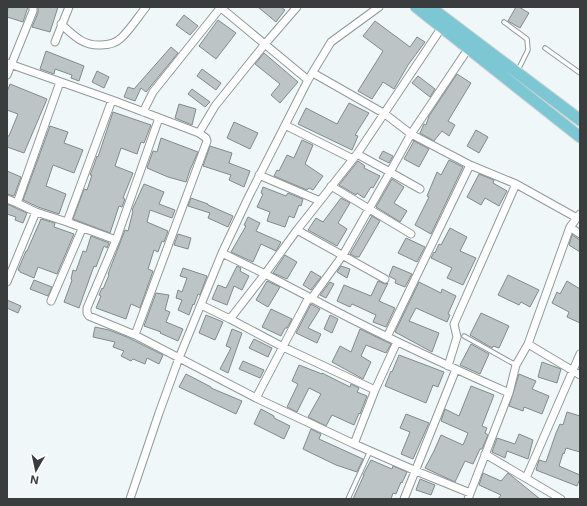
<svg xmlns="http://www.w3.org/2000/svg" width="587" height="506" font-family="Inter,sans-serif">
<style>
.building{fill:#bcc4c6;stroke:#838a8c}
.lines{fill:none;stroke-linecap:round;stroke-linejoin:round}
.lane-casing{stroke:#91999a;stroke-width:5.5}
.street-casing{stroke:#91999a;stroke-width:9}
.primary-casing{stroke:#d4d4d5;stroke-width:13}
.lane{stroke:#fff;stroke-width:3.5}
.street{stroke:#fff;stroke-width:7}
.primary{stroke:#7dc7d4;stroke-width:11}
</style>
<rect width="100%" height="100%" fill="#eff7f9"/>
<path class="building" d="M8 7H28L23 22 7 17Z
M38 7H58L50 32 32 27 38 13Z
M258 7H281L285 10 276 22Z
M516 7H519L529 13 520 28 508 21Z
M184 15 198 26 190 35 176 25Z
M218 20 236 33 216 59 199 46Z
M375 21 410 47 417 37 425 42 408 65 394 89 383 82 372 99 358 91 383 51 363 36Z
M171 47 178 53 146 92 141 88 135 101 124 97 128 87 134 89Z
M46 51 84 66 79 81 71 78 72 75 55 69 54 74 40 69Z
M264 53 298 82 280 103 271 95 280 84 255 64Z
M202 69 221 83 216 90 197 76Z
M97 71 109 77 104 88 92 82Z
M457 74 471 83 448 121 455 125 449 136 442 131 434 141 420 133 424 124 426 125 429 116Z
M418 76 435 89 430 97 412 83Z
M10 84 47 99 24 153 7 147V136H9L18 114 7 110V92Z
M192 89 210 102 205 107 188 94Z
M349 103 369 113 355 135 358 136 352 150 298 124 306 108 337 124Z
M179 104 196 109 192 125 175 118Z
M113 112 151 125 144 143 141 142 137 154 121 148 115 166 133 173 123 198 125 199 122 207 119 206 110 233 73 219 84 189 87 190 92 175H90L94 165 97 156 98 157Z
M234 122 258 133 250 149 227 138Z
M50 126 68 132 64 143 83 150 74 173 53 165 46 186 66 194 59 214 38 207 23 200Z
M476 130 488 137 479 153 467 146Z
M161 138 198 152 190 170 186 182 168 177 147 168 153 151 157 152Z
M302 140 313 145 305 164 323 176 313 190 309 188 307 190 274 176 277 170 279 171 287 155 294 158Z
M414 141 429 149 419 167 404 159Z
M210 146 232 153 229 163 250 171 244 187 229 180 231 175 203 166Z
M383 151 393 156 389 163 379 158Z
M449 160 463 167 431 234 415 225 429 197 427 196 437 172 441 175Z
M358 161 365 166 364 168 380 176 373 188 371 187 364 198 357 193 356 195 339 185Z
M7 171 21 177 14 196 7 194Z
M479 174 494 180 493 183 507 191 499 206 485 198 481 205 467 197Z
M392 179 404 187 394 203 407 211 400 222 376 207Z
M144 184 164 192 159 204 175 210 172 218 150 210 147 222 168 231 164 242 162 241 158 252 154 250 148 269 153 271 140 308 131 304 126 319 96 308 101 296 99 295 102 288 103 289 109 275 108 274 125 230 128 231 133 211 132 210Z
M263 187 286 196 288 193 303 199 301 206 299 205 294 218 289 216 285 227 267 221 270 212 257 207 263 194 261 193Z
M191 198 208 204V205L233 216 228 227 208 218 210 213 188 206Z
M341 198 350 203 338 223 347 229 337 246 308 230 316 218 323 222Z
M7 204 27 213 23 223 15 220 16 217 7 214Z
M372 216 380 221 359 257H356L350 254Z
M248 217 260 223 256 231 281 242 276 251 261 244 253 262 231 252 246 226 244 225Z
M41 219 55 223 54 227 74 234 57 274 38 267 34 278 20 272V271L18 270 26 251H27Z
M450 228 467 237 460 251 476 258 463 285 447 278 452 268 431 258 434 252 435 253 439 244 441 245Z
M178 234 191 238 188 249 174 245Z
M572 235 580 240V252L569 245Z
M91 236 109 243 107 248 104 246 96 267 94 266 79 308 64 302 72 280 71 279 73 270 76 271 83 251 86 252Z
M406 238 425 247 417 262 398 253Z
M285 255 297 262 287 279 273 273Z
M237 266 241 268 240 271 249 276 242 290 234 286 227 305 212 299 218 285 226 288Z
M341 266 350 269 347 278 337 272Z
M393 266 412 274 405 287 395 283 396 280 389 276Z
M183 268 207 276 200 295 198 294 194 305 193 304 189 315 178 310 182 300 176 298 178 290 182 292 187 278 180 276Z
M311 271 321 277 311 290 303 285Z
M508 275 539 290 530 307 521 302 519 305 498 295Z
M34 280 52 287 48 296 30 289Z
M267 281 280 287 268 307 256 300Z
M378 281 385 284 388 283 379 301 395 308 386 327 373 322 376 315 352 304 350 307 337 301 344 285 371 296Z
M567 281 580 289V323L567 317 569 312 552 303 557 292 560 294Z
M330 282 334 284 326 298 320 295Z
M419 282 441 293 442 289 456 296 448 314 450 315 447 322 416 308 409 321 439 333 432 352 395 332Z
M156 293 169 295 165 310 170 312 166 322 183 329 178 341 160 333 161 332 144 326Z
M7 300 21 306 18 313 7 308Z
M311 304 320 309 308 328 321 334 317 343 296 333Z
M271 309 292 319 287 328H285L281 336 262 327Z
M481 313 509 326 499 348 493 346 492 348 470 335Z
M206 315 223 322 215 340 199 333Z
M330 315 338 319 332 333 324 329Z
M95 327 109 330 127 337 163 355 159 364 147 358 145 364 133 359 131 361 121 356 124 351 113 347 115 342 93 337Z
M232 329 242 333 228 373 220 369 231 348 226 346Z
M360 329 391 344 386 353 366 345 361 356 371 362 363 379 332 362 340 346 351 352Z
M254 339 272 348 268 357 249 348Z
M471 344 489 354 480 374 460 365Z
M399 355 444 372 438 387 433 385 426 403 385 386 391 371 392 372Z
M243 361 264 370 260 378 239 369Z
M542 362 561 369 557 383 538 377Z
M299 365 322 374V373L350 387 351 384 359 388 357 392 367 396 360 414 359 413 354 425 332 415 326 426 308 417 321 394 309 388 297 412 287 407 298 384 292 381Z
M186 374 211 387V388L242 401 236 414 179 387Z
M519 374 536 381 532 389 549 396 542 414 524 407 523 411 509 406Z
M471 386 494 395 482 426 487 428 485 433 488 435 482 449H480L473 464 465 461 455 482 425 468 434 451 441 435 463 445 468 433 441 421 445 409 459 416Z
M261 409 274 416V418L290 426 284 439 254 424Z
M567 412 580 416V452L566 448 564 454 563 453 559 466 580 475V479L577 486 536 470 539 460 546 462 556 433 560 424 563 425Z
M406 414 429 423 413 459 401 454 410 432 400 428Z
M311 429 321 434 319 439 363 459 357 472 336 465 303 449Z
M519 434 533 440 528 459 507 451 505 458 492 452 497 438 515 444Z
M371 460 392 469 393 466 407 472 402 483 401 482 396 494 393 493 391 499H353L364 475H363Z
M483 473 501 481 508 473 540 499H498L501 495 479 485Z
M420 479 435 485 431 495 416 490Z"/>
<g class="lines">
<defs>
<path id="lane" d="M504 22 527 39 528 50 518 70
M545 48 580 73
M464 336 516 365
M348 499 370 451"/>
<path id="street" d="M220 7 308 80
M61 24C73 35 83 46 101 45 108 45 115 44 121 38 130 30 138 17 146 7
M55 42 69 7
M7 63 112 100 199 133 206 138 207 141 135 335
M313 73 385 114 411 134 470 165 516 184
M7 75 33 11V7
M60 82 17 203 36 212 67 222
M112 100 67 222 116 240
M143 112 153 92 221 7
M159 118 116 240 87 308V313L89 316 135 335 256 398 354 444 416 471 470 493
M285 125 353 159
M199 133 215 106 265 44 297 7
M259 175 320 201
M331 186 411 234
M420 189 390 172 411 134 468 49
M7 199 17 203
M570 227 580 234
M297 230 385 279
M222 253 265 274 230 319
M7 282 36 212
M309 297C374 332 441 363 509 393L468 499
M311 299 343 255 390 172 357 154
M51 301 82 229
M201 305 230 319 283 347 375 390
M387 337 470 165
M528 344 580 375
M448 366 457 337 454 324 516 184 577 218
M509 393 516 365 528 344 570 227 580 214
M256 398 309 297 265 274 297 230 357 154 442 27
M354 444 375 390 397 342
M485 454 561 499
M526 478 580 354
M130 499 159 413 179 358 222 253 249 196 308 80 331 42 379 7
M404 499 456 369"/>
<path id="primary" d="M416 7 580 137
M430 7 580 120"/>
</defs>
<use href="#lane" class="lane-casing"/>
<use href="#street" class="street-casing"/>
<use href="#primary" class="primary-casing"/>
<use href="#lane" class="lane"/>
<use href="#street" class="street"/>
<use href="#primary" class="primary"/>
</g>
<rect width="587" height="506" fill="none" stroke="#3a3d3e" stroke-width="16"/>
<g transform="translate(36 470) rotate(189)" stroke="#ffffff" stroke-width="3" paint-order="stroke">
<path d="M0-3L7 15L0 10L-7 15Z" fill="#3a3d3e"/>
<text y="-6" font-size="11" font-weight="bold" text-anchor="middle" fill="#3a3d3e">N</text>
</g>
</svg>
